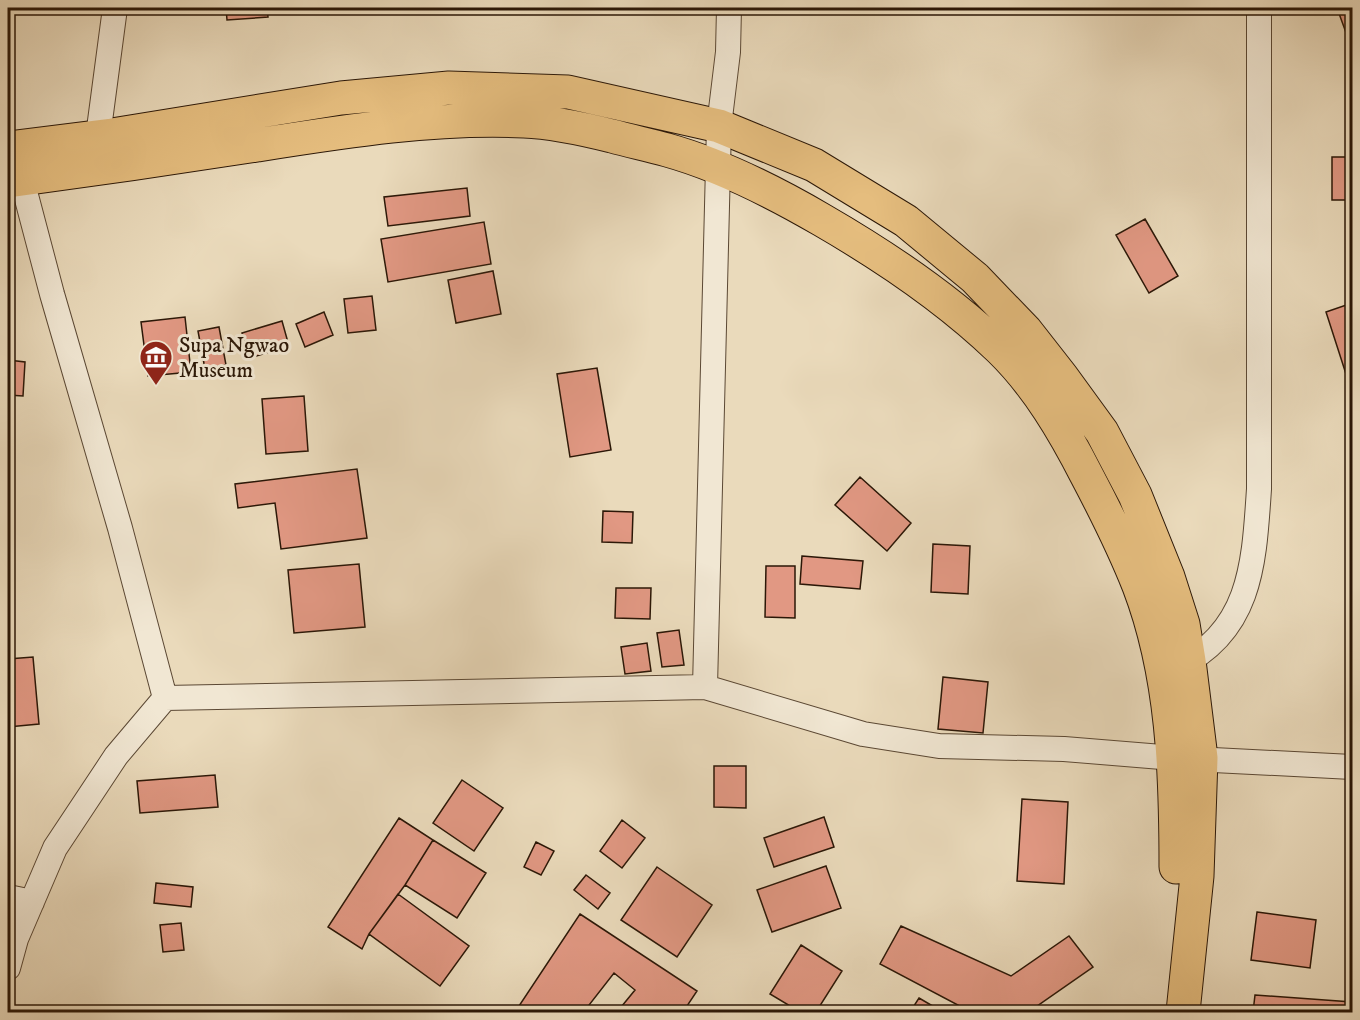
<svg xmlns="http://www.w3.org/2000/svg" width="1360" height="1020" font-family="'IM FELL DW Pica',serif">
<style>
.building{fill:#e19883;stroke:#2b1707;stroke-width:1.5}
.lines{fill:none;stroke-linecap:round;stroke-linejoin:round}
.street-casing{stroke:#5b4834;stroke-width:26}
.primary-casing{stroke:#2b1707;stroke-width:35}
.street{stroke:#f1e7d3;stroke-width:24}
.primary{stroke:#e5bd7e;stroke-width:33}
.labels{text-anchor:middle;stroke-width:6;stroke-linejoin:round;paint-order:stroke}
.poi-label{font-size:22px;fill:#2b1707;stroke:#f1e7d3;text-anchor:start}
</style>
<rect width="100%" height="100%" fill="#eadabb"/>
<filter id="stains"><feTurbulence type="fractalNoise" baseFrequency=".00333" numOctaves="4"/><feColorMatrix values="0 0 0 0 .2 0 0 0 0 .09 0 0 0 0 .02 0 0 0 .5 -.17"/></filter>
<radialGradient id="worn" r=".72"><stop offset=".6" stop-color="#630" stop-opacity="0"/><stop offset="1" stop-color="#630" stop-opacity=".3"/></radialGradient>
<path class="building" d="M226 8H267L268 17 227 20Z
M1337 8H1352V49Z
M1349 128H1352V230V200H1332V157H1350Z
M467 188 470 216 388 226 384 197Z
M1145 219 1178 276 1149 293 1116 235Z
M484 222 491 264 388 282 381 239Z
M493 271 501 314 456 323 448 280Z
M372 296 376 330 348 333 344 299Z
M1352 303V372L1346 374 1326 312Z
M324 312 333 335 305 347 296 324Z
M185 317 191 372 148 376 141 322Z
M282 321 289 346 250 358 242 333Z
M219 327 226 365 205 369 198 331Z
M8 360 25 362 23 396 8 395Z
M597 368 611 450 570 457 557 374Z
M304 396 308 451 266 454 262 399Z
M357 469 367 538 281 549 275 503 238 508 235 484Z
M860 477 911 523 887 551 835 505Z
M603 511 633 512 632 543 602 542Z
M933 544 970 546 968 594 931 592Z
M802 556 863 561 860 589 800 584Z
M359 564 365 627 294 633 288 570Z
M766 566H795V618L765 617Z
M616 588H651L650 619 615 618Z
M679 630 684 665 662 667 657 633Z
M647 643 651 671 625 674 621 647Z
M33 657 39 724 8 727V659Z
M943 677 988 682 983 733 938 729Z
M714 766H746V808L714 807Z
M215 775 218 807 140 813 137 781Z
M462 780 503 808 474 851 433 823Z
M1022 799 1068 802 1064 884 1017 881Z
M824 817 834 847 774 867 764 838Z
M399 818 433 840 405 885 369 934 362 949 328 927Z
M622 820 645 838 622 868 600 851Z
M433 840 486 873 457 918 405 885Z
M536 842 554 851 541 875 524 867Z
M826 866 841 908 772 932 757 890Z
M657 867 712 905 677 957 621 920Z
M586 875 610 893 598 909 574 890Z
M156 883 193 887 191 907 154 903Z
M398 894 469 946 440 986 369 934Z
M1257 912 1316 920 1310 968 1251 960Z
M580 914 697 991 683 1012H617L635 990 614 973 589 1005 598 1012H515Z
M181 923 184 950 163 952 160 925Z
M901 926 1011 976 1069 936 1093 967 1033 1009V1012H971L880 964Z
M801 945 842 971 816 1012H800L770 994Z
M1255 995 1352 1002V1012H1253Z
M919 998 943 1012H910Z"/>
<g class="lines">
<defs>
<path id="street" d="M98 136 115 8
M18 165 52 294 120 528 165 698
M1177 667C1252 631 1254 562 1259 489V8
M705 687 719 126 728 52 729 8
M8 897 32 902
M8 968 16 939 55 848 116 756 165 698 705 687 863 734 939 746 1064 749 1174 758 1352 767"/>
<path id="primary" d="M8 148 112 135 341 98 449 88 568 92 719 126 814 165 906 221 975 278 1026 331 1062 377 1102 432 1135 495 1168 577 1183 624 1189 661 1201 758 1197 876 1183 1012
M8 181C91 170 174 158 257 145 346 131 434 117 524 121 553 122 584 129 612 136 630 141 649 145 667 150 721 165 774 192 822 220 886 257 947 298 1000 349 1037 385 1064 431 1087 476 1106 512 1124 548 1139 586 1173 675 1176 773 1176 867"/>
</defs>
<use href="#street" class="street-casing"/>
<use href="#primary" class="primary-casing"/>
<use href="#street" class="street"/>
<use href="#primary" class="primary"/>
</g>
<defs>
<symbol id="museum-pin" viewBox="-11 -11 22 30"><path d="M0 17L-7.5 6A9.5 9.5 0 1 1 7.5 6Z" fill="#8f2418" stroke="#f1e7d3"/><path d="M0-6L6-3V-2H-6V-3ZM-5-1h2V3h-2ZM-1-1h2V3h-2ZM3-1h2V3H3ZM-6 4H6V6H-6Z" fill="#fff"/></symbol>
</defs>
<g fill-rule="evenodd">
<use href="#museum-pin" x="137" y="338" width="38" height="52"/>
</g>
<g class="labels">
<g class="poi-label">
<text x="179" y="352">Supa Ngwao<tspan x="179" dy="25">Museum</tspan></text>
</g>
</g>
<rect width="1360" height="1020" fill="none" stroke="#eadabb" stroke-width="30"/>
<rect x="9" y="9" width="1342" height="1002" fill="none" stroke="#2b1707" stroke-width="3"/>
<rect x="15" y="15" width="1330" height="990" fill="none" stroke="#2b1707" stroke-width="1.5"/>
<rect width="100%" height="100%" filter="url(#stains)"/>
<rect width="100%" height="100%" fill="url(#worn)"/>
</svg>
